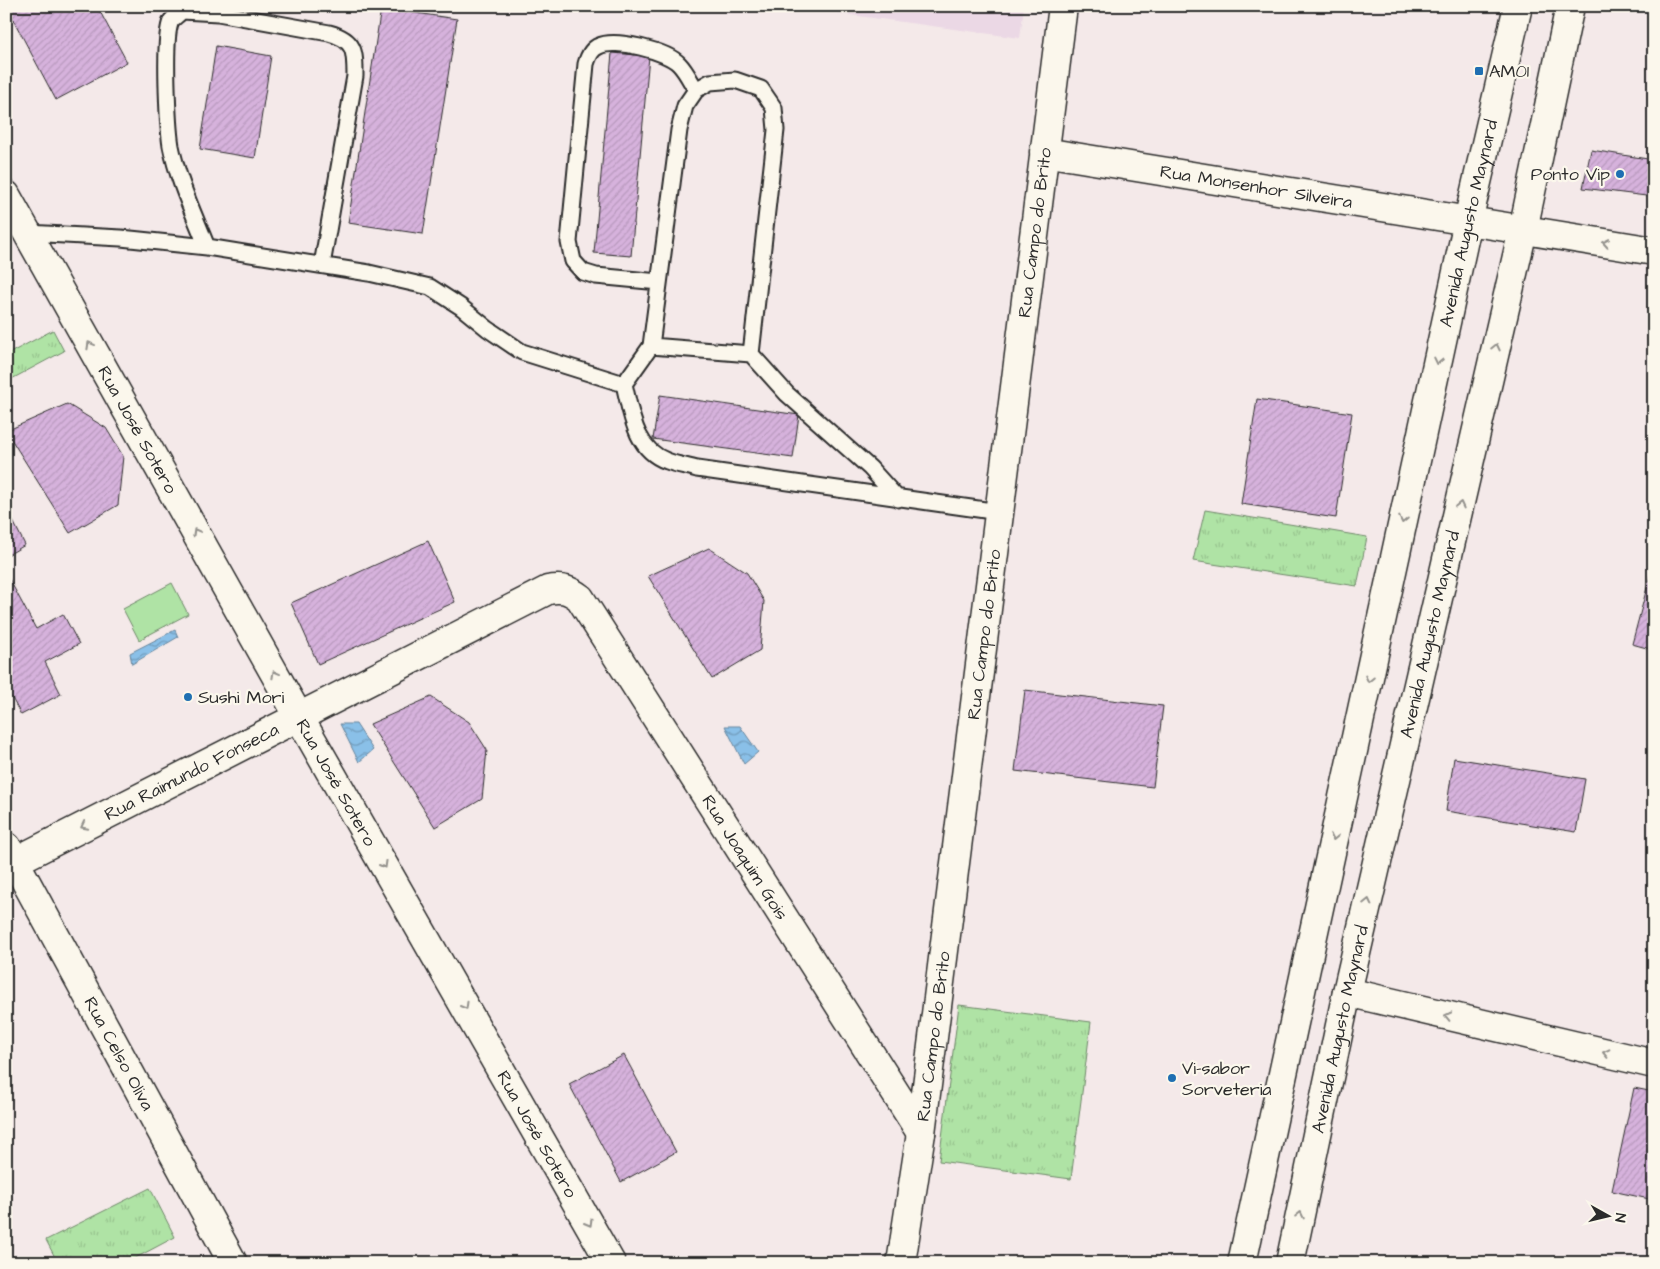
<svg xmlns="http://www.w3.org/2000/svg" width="1660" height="1269" font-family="'Architects Daughter',sans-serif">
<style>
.built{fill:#ebd8e5}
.grass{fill:url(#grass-tufts);stroke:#6d8768}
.pitch{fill:#afe3a5;stroke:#6d8768}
.water{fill:url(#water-waves);stroke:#64849c}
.building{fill:url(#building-hatch);stroke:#2b2b2b}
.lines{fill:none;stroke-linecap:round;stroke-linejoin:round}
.lane-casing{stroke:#2b2b2b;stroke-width:19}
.street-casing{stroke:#2b2b2b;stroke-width:31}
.secondary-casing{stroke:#2b2b2b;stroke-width:31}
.lane{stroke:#fbf7ec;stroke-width:15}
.street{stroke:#fbf7ec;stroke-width:28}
.secondary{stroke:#fbf7ec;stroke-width:28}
.oneway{stroke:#93918c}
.poi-dot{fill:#1f6fb2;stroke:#fbf7ec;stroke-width:2}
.labels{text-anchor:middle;stroke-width:4.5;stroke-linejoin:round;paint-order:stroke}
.poi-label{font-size:18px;fill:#2b2b2b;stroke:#fbf7ec;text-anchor:start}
.street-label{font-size:18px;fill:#2b2b2b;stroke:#fbf7ec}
</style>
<defs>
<pattern id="grass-tufts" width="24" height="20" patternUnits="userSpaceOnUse" patternTransform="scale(1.25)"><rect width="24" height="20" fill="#afe3a5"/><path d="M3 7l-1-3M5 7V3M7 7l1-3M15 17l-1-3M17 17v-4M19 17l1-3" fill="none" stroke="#97c38e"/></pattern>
<pattern id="water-waves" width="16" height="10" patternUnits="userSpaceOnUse" patternTransform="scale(1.25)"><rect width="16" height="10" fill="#8ac0e8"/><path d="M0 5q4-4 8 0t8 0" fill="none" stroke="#719cbc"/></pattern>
<pattern id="building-hatch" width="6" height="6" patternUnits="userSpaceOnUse" patternTransform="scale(1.25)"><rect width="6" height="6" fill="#d6b2dc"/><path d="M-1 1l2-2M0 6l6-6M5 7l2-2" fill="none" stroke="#b899bd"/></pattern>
</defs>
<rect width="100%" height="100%" fill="#f4e9e9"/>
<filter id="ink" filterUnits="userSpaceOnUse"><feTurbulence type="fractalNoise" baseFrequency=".02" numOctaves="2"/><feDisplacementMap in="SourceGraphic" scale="10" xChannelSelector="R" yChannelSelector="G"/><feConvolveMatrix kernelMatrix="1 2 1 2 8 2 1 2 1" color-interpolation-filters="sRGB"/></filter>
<g filter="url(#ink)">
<path class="built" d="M785 6H1024L1020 38Z"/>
<path class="grass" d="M53 330 64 351 6 382V355Z
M1205 510 1367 537 1357 586 1193 561Z
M959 1005 1091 1022 1071 1179 939 1161Z
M150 1188 175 1237 126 1263H58L46 1240Z"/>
<path class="pitch" d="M172 583 188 614 139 640 123 609Z"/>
<path class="water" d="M175 630 178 637 132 664 130 653Z
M340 724H356L373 750 359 762Z
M725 726H740L758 752 744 764Z"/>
<path class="building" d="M6 6H97L127 62 56 100Z
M381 8 457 19 423 234 348 223Z
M216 46 271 56 255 158 200 149Z
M612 53 649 56 631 256 594 253Z
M1591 150 1654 160V197L1583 188Z
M660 395 799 415 793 458 653 439Z
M1257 399 1352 413 1336 518 1241 504Z
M67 404 106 428 123 456 118 505 70 533 6 431Z
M10 515 25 545 6 556V517Z
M428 541 455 602 318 664 291 603Z
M709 548 747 573 764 601 760 650 712 679 648 576Z
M1654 561V650L1632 644Z
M6 573 36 629 63 614 79 644 45 662 61 694 21 715 6 687Z
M1025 690 1163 706 1153 787 1015 771Z
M431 697 469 722 487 750 482 799 435 827 370 724Z
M1454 758 1585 779 1576 832 1446 811Z
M624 1055 676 1152 621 1182 569 1084Z
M1634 1088 1654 1092V1200L1612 1191Z"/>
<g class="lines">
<defs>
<path id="lane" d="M27 233 121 238 207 247 369 273 430 287 461 307 488 329 522 352 624 384C631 413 635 450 667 461 677 465 687 466 697 469L999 512
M207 247C194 214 178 181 171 146 168 127 163 37 171 21 173 18 179 14 182 11L218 13 329 33C355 40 355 51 355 76L322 265
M659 282 596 276 583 272 573 261 569 242 586 64C588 57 591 49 599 46 615 38 667 51 679 64 686 71 691 82 696 90
M651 346 679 130 685 106 696 90 710 82 735 80 761 89 774 108 776 130 751 354
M624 384 651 346 751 354 787 394 870 468 898 499"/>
<g id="street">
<path id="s1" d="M1044 152 1654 251"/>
<path id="s2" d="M6 195 299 717 611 1263"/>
<path id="s3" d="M7 847 233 1263"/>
<path id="s4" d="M6 866 548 590C562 587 570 590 580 598L921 1133"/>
<path d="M1347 992 1654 1064"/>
<path id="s5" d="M901 1263 921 1133 1063 6"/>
</g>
<g id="secondary">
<path id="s6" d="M1242 1263 1468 221 1518 6"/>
<path id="s7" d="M1290 1263 1347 992 1523 230 1570 6"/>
</g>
</defs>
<use href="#lane" class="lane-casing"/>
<use href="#street" class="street-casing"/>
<use href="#secondary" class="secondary-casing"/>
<use href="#lane" class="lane"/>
<use href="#street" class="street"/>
<use href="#secondary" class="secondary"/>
</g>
<defs><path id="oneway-chevron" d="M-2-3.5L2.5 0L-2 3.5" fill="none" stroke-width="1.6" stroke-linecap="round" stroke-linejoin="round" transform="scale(1.25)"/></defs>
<g class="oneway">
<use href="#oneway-chevron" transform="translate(1606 243) rotate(-170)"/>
<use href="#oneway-chevron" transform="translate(90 345) rotate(-119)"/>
<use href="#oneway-chevron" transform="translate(1496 347) rotate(-77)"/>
<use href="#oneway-chevron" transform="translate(1438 361) rotate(102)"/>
<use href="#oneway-chevron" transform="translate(1460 505) rotate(-77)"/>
<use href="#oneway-chevron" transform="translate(1403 520) rotate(102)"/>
<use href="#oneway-chevron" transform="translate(196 532) rotate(-119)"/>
<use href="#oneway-chevron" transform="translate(275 674) rotate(-119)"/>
<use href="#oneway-chevron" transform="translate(1369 679) rotate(102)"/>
<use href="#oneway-chevron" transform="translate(84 826) rotate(153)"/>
<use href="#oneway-chevron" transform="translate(1334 837) rotate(102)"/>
<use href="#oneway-chevron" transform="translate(384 865) rotate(60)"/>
<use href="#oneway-chevron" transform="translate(1368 902) rotate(-77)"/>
<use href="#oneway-chevron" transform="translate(465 1006) rotate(60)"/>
<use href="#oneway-chevron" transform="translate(1448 1016) rotate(-167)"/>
<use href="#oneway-chevron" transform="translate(1606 1053) rotate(-167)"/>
<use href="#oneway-chevron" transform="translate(1300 1215) rotate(-78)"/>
<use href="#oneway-chevron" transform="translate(589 1223) rotate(60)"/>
</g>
</g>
<g class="poi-dot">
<rect x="1474" y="66" width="10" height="10" rx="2.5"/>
<circle cx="1620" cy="174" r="5"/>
<circle cx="188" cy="697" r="5"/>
<circle cx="1172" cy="1078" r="5"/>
</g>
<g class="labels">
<g class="poi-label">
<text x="1489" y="77">AM01</text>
<text x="1610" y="180" text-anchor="end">Ponto Vip</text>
<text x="198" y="703">Sushi Mori</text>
<text x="1182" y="1074">Vi-sabor<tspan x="1182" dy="21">Sorveteria</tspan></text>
</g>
<g class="street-label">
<text dy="6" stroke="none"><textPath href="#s1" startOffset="215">Rua Monsenhor Silveira</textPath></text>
<text dy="6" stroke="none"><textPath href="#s6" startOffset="1064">Avenida Augusto Maynard</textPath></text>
<text dy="6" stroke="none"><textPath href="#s5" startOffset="1039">Rua Campo do Brito</textPath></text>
<text dy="6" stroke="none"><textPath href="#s2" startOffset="269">Rua José Sotero</textPath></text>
<text dy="6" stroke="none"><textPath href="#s7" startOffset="644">Avenida Augusto Maynard</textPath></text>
<text dy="6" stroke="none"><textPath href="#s5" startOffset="634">Rua Campo do Brito</textPath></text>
<text dy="6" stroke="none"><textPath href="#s4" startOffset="208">Rua Raimundo Fonseca</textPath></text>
<text dy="6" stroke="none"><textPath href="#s2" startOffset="674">Rua José Sotero</textPath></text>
<text dy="6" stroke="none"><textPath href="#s4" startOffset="950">Rua Joaquim Gois</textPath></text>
<text dy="6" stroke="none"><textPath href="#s7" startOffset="239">Avenida Augusto Maynard</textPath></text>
<text dy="6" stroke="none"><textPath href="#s5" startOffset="229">Rua Campo do Brito</textPath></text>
<text dy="6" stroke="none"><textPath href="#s3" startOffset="235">Rua Celso Oliva</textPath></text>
<text dy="6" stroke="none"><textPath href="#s2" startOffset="1079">Rua José Sotero</textPath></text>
</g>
</g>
<rect width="1660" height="1269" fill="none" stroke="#fbf7ec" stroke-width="25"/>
<rect x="12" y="12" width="1635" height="1244" fill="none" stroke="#2b2b2b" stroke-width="2" filter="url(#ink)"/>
<g transform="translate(1608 1216) rotate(98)" stroke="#fbf7ec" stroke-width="4" paint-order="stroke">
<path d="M0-4L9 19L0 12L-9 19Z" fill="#2b2b2b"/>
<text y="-8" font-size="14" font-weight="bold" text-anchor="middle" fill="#2b2b2b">N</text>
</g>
</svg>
